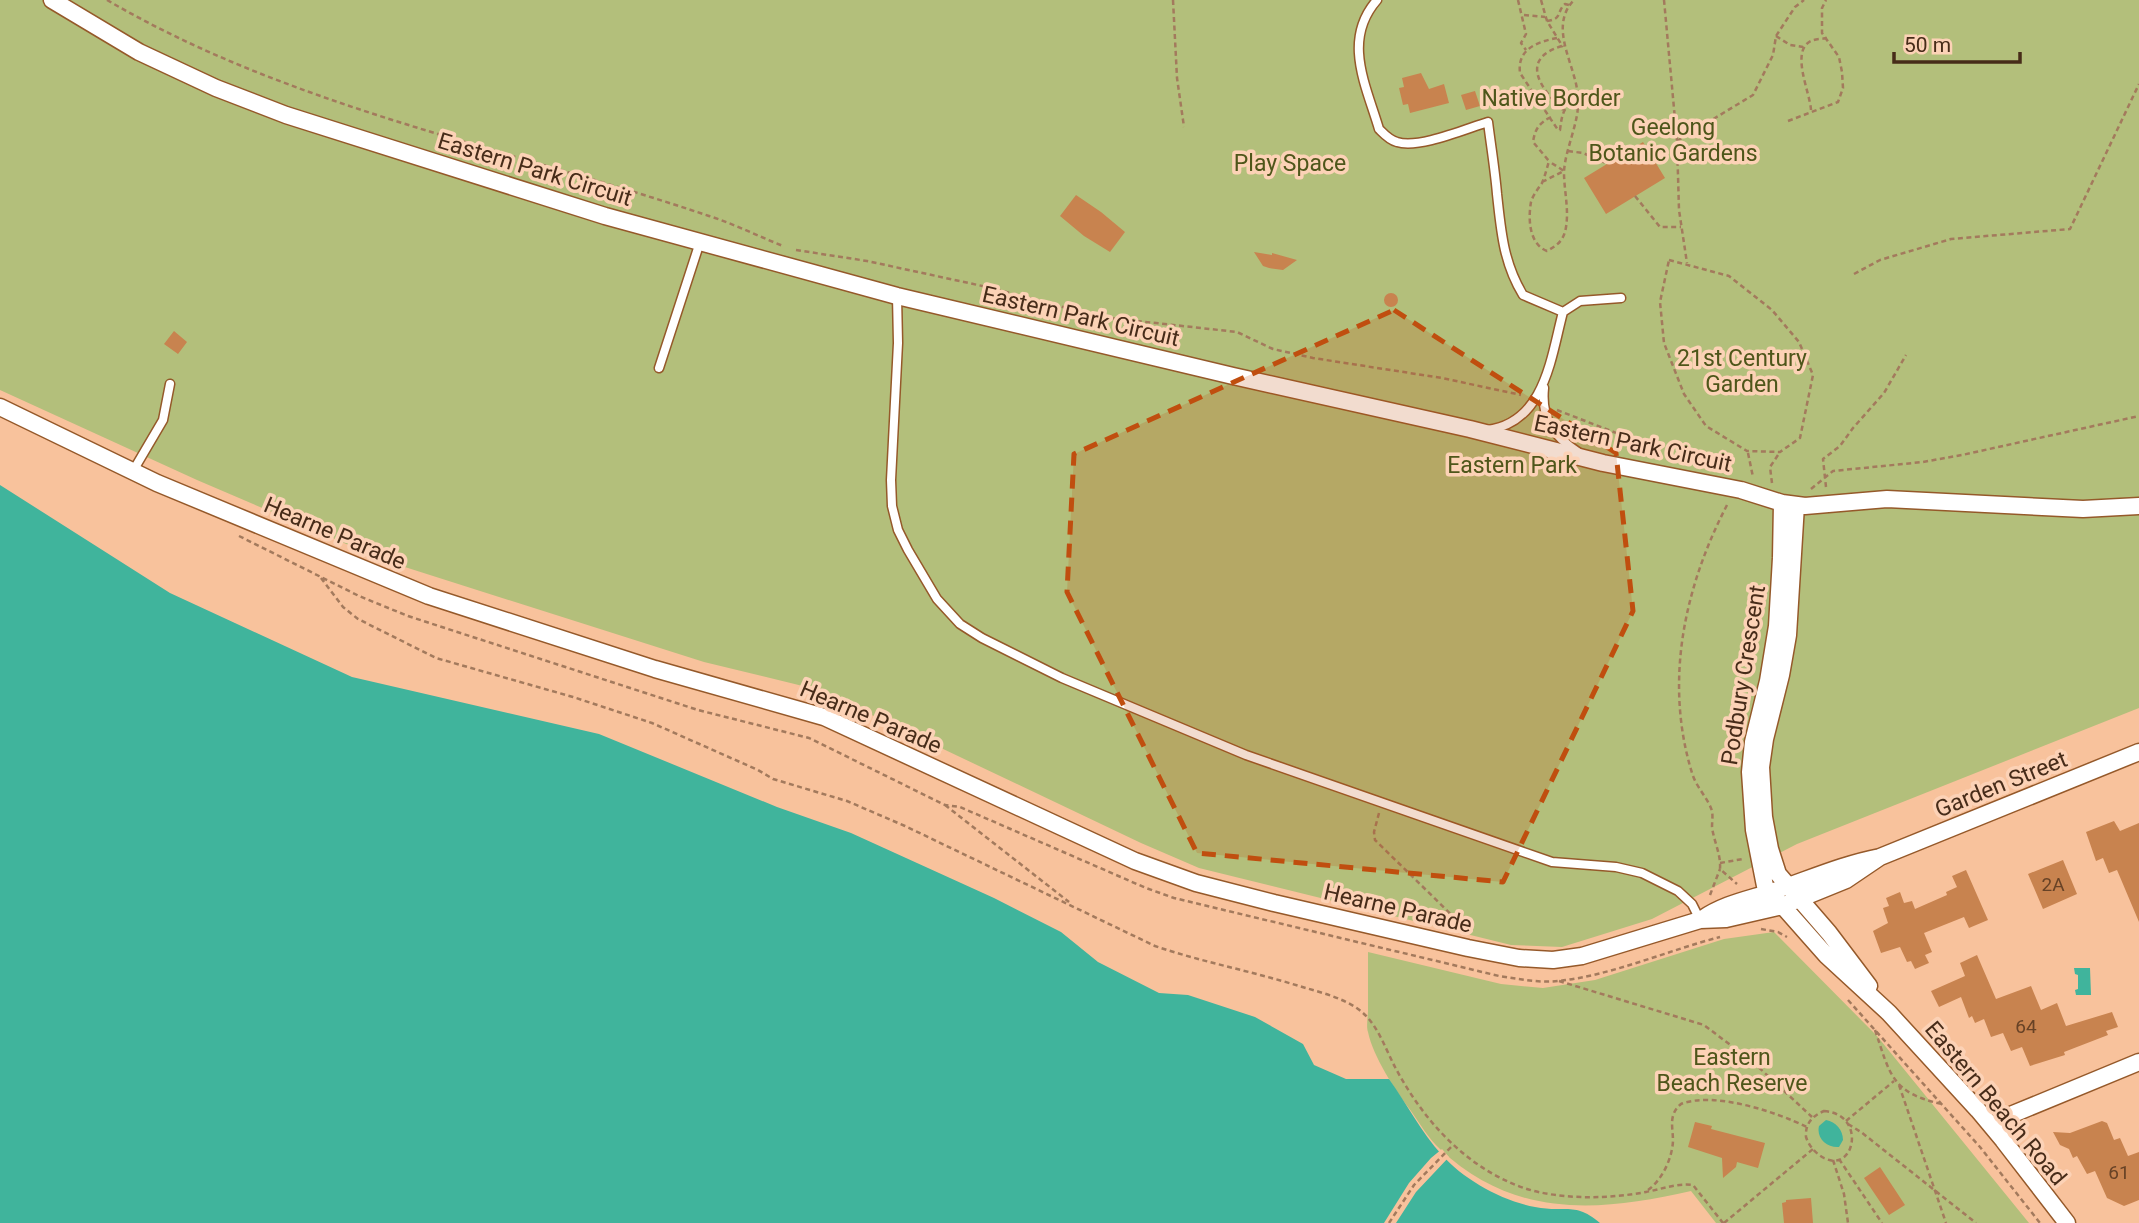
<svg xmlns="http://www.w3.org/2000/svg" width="2139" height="1223" font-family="Roboto,sans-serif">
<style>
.green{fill:#b3bf7b}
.water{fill:#40b49c}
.pier{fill:#f8c29c}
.building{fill:#c8834f}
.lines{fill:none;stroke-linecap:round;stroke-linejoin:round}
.lane-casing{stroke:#95592a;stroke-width:11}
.street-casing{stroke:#95592a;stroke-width:19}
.path{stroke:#a37a5d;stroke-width:2.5;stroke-dasharray:5 3.5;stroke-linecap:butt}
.lane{stroke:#fff;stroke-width:8}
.street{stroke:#fff;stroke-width:16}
.marked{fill:#c04e0f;fill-opacity:0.2;stroke:#c04e0f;stroke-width:5;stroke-dasharray:14 9;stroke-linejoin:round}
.labels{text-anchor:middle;stroke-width:7;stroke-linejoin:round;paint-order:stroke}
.number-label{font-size:19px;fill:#674226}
.park-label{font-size:23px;fill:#4e561a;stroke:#fcd2b6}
.street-label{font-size:23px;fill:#472c19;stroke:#fcd2b6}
</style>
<rect width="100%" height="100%" fill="#f8c29c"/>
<path class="green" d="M0 0H2139V708L1797 844 1652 919 1562 947 1511 945 1199 868 1141 843 819 690 704 662 386 561 197 480 0 390Z
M1774 932 1877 1036 2029 1223H1716L1691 1191C1599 1212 1514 1219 1440 1149 1429 1139 1420 1124 1411 1111 1396 1091 1373 1057 1368 1032 1366 1026 1368 1017 1368 1011 1368 991 1368 972 1368 952L1501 984 1543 988 1595 980 1724 939Z"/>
<path class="water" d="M0 485 170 593 352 677 599 734 777 807 851 833 994 898 1061 932 1098 962 1159 993 1188 995 1255 1017 1303 1044 1314 1065 1346 1079H1389C1407 1104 1421 1132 1442 1155 1463 1179 1502 1201 1535 1207 1564 1213 1575 1201 1600 1223H0Z
M2074 968H2090L2091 995H2076L2075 990 2078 989V975L2075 974Z
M1826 1120C1836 1122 1843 1130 1843 1140L1839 1147C1827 1148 1816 1138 1819 1126Z"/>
<path class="pier" d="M1442 1149 1449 1157 1416 1192 1396 1223H1384L1409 1183 1431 1158Z"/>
<path class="building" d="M1421 73 1429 89 1444 84 1449 103 1410 113 1408 104 1403 105 1399 88 1404 87 1402 78Z
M1475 91 1480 106 1466 110 1461 95Z
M1643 142 1665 178 1606 214 1584 178Z
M1076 195 1101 212 1125 232 1110 252 1084 236 1060 216Z
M1254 252 1272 255V253L1297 260 1283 270 1269 268 1263 266Z
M1384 300a7 7 0 1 1 14 0a7 7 0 1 1-14 0Z
M174 331 187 342 178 354 164 344Z
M2114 821 2120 831 2139 823V922L2117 870 2109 873 2103 858 2096 861 2086 832Z
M2063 860 2077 894 2043 909 2028 874Z
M1966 870 1988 920 1969 928 1964 917 1924 933 1932 952 1925 955 1929 963 1915 969 1911 961 1907 962 1900 947 1881 953 1873 931 1888 923 1883 908 1889 906 1886 898 1900 892 1904 903 1912 901 1915 909 1947 895 1946 892 1957 887 1952 876Z
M1977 955 1996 999 2031 986 2041 1010 2057 1003 2066 1026 2112 1012 2118 1027 2106 1031 2108 1035 2064 1052 2065 1055 2030 1066 2022 1047 2011 1051 2003 1033 1991 1037 1984 1019 1975 1023 1972 1016 1969 1018 1961 997 1939 1007 1931 991 1965 976 1960 963Z
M2102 1121 2107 1123 2114 1140 2120 1138 2128 1156 2139 1152V1200L2124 1206 2107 1198 2095 1171 2087 1174 2077 1156 2073 1158 2069 1149 2060 1145 2053 1132 2070 1133Z
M1695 1122 1712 1126 1711 1129 1765 1143 1758 1168 1737 1162 1736 1167 1723 1178 1722 1158 1688 1147Z
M1880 1167 1905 1205 1889 1215 1864 1178Z
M1811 1198 1813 1223H1784L1782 1203 1786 1202V1200Z"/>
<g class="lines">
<defs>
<path id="lane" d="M1377 0C1342 40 1366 85 1379 129 1384 134 1389 140 1397 142 1419 149 1465 129 1488 122 1491 146 1495 170 1497 194 1501 230 1503 262 1523 295L1563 312
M897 296 898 343 891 480 892 506 898 530 908 550 937 599 960 624 982 638 1062 678 1246 755 1552 862 1616 867 1642 873 1678 891 1692 904 1700 920
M659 368 700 242
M1544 388C1541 418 1553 436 1578 452
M1487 430C1545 423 1551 357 1563 312L1580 301 1621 298
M133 471 163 420 170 384"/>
<path id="street" d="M52 0 139 52 216 88 286 115 605 216 897 296 1233 376 1470 429 1603 463 1741 490 1782 503 1805 506 1887 499 2083 509 2139 506
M0 407 157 483 429 596 655 669 824 717 1135 861 1196 883 1274 903 1468 948 1519 958 1553 960 1582 956 1700 920 1726 919 1782 906 1846 880 1880 857
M1782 503 1781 558 1777 626 1768 681 1753 742 1750 772 1754 830 1765 886 1826 955 1889 1013 1978 1110 2003 1140 2067 1223
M1796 505 1788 635 1781 675 1765 739 1761 767 1764 817 1770 849 1778 874 1829 933 1869 986
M1702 919C1725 903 1751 899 1777 890 1812 878 1844 864 1880 857L2139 752
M1992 1126 2013 1114 2139 1062"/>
</defs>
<use href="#lane" class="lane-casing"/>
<use href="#street" class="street-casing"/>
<path class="path" d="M107 0C292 108 508 148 709 216 734 224 758 236 783 246
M1173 0 1177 78 1184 127
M1518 0 1526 34 1521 43 1526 50
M1541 0 1547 21 1563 47
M1664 0 1677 141 1679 210 1687 263
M1524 15 1545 17
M1547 21C1563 19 1556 12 1565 4L1569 5
M1776 36 1790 45 1803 47
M1557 38C1537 42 1517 49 1520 73L1558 130H1560C1562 114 1563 106 1579 98
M1562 46C1519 59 1540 88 1563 110
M1811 110C1810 92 1790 51 1811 41 1815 39 1822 39 1827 38
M1551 117C1539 123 1535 129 1533 142L1549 161C1547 168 1545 176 1542 183 1538 189 1533 195 1531 202 1528 219 1529 244 1547 251 1556 246 1562 242 1565 232 1570 212 1564 192 1564 172 1565 149 1580 121 1578 98 1577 66 1547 28 1574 0
M1788 121 1838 102 1843 88 1842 72 1839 57 1822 33V8L1826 0
M1677 141 1753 95 1773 55 1776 36 1795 7 1804 0
M1568 151 1583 153 1608 164
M1542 182 1564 171 1550 162
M1635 196 1660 227H1681
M796 250 867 261 987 287 1101 317 1237 332 1273 349 1313 358 1442 378 1521 395
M1669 260 1729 276 1772 310 1799 342 1813 375 1800 438 1780 452 1747 451 1706 426 1684 394 1664 343 1660 302Z
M1854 274 1880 260 1951 239 2070 229 2139 84
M1557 410 1624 436 1639 452
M1748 453 1753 477
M1772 483 1770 467 1780 452
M1826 487 1823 459 1840 446 1853 428 1884 393 1906 355
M1811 489 1833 471 1923 462 1962 455 2139 416
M1727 505C1684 588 1664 682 1692 773 1696 787 1708 798 1712 811 1713 816 1712 822 1712 827 1714 842 1721 854 1720 869L1737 884
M239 536 359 596 408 616 698 710 809 738 945 805 960 807 1146 888 1174 898 1499 976C1519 979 1538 983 1558 981 1610 976 1669 950 1720 937
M321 578 343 607 358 619 436 658 573 697 652 723 758 770 773 779 847 801 905 826 1155 946C1202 962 1251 971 1299 986 1319 992 1341 997 1358 1009 1377 1022 1385 1048 1395 1067 1423 1120 1466 1168 1524 1188 1560 1200 1609 1199 1646 1192 1662 1189 1676 1183 1693 1185L1723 1223
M945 805 1069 902
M1379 813 1374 832 1375 840 1468 931
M1720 863 1743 859
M1710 895 1720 869
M1761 929 1778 932 1787 937
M1559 981 1704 1025 1753 1062 1812 1117
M1848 1000 1980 1147 2040 1223
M1875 1030C1890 1074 1891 1093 1942 1104
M1899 1085 1946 1223
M1824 1111C1867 1114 1855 1174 1824 1158 1815 1153 1809 1146 1806 1137 1805 1124 1812 1116 1824 1111Z
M1846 1121 1894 1081
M1848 1124 1861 1132 1976 1223
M1839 1159 1882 1223
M1833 1160 1844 1194 1848 1223
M1648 1190C1662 1180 1672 1159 1673 1141 1673 1127 1668 1115 1681 1104 1714 1091 1776 1112 1807 1127
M1389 1223 1414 1185 1453 1145
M1724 1223 1813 1149"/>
<use href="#lane" class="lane"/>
<use href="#street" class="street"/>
</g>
<path class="marked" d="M1394 310 1616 453 1633 611 1503 882 1197 853 1067 592 1074 454Z"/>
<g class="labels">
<g class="number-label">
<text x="2053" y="891">2A</text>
<text x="2026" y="1033">64</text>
<text x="2119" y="1179">61</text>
</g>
<g class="park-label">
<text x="1551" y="106">Native Border</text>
<text x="1673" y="135">Geelong<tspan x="1673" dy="26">Botanic Gardens</tspan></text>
<text x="1290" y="171">Play Space</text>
<text x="1742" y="366">21st Century<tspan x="1742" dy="26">Garden</tspan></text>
<text x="1512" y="473">Eastern Park</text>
<text x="1732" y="1065">Eastern<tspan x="1732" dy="26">Beach Reserve</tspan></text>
</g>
<g class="street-label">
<text transform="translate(535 169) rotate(17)" y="8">Eastern Park Circuit</text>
<text transform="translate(1081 316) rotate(13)" y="8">Eastern Park Circuit</text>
<text transform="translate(1633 443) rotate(12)" y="8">Eastern Park Circuit</text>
<text transform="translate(335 533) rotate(23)" y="8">Hearne Parade</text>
<text transform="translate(1743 675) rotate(-81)" y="8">Podbury Crescent</text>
<text transform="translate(871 717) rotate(23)" y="8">Hearne Parade</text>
<text transform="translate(2001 784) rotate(-22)" y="8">Garden Street</text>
<text transform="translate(1398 908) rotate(13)" y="8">Hearne Parade</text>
<text transform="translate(1996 1103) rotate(50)" y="8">Eastern Beach Road</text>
</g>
</g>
<path d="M1894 52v10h126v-10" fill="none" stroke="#472c19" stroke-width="3.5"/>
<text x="1904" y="52" font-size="21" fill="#472c19" stroke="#fcd2b6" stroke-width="5" paint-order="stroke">50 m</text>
</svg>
